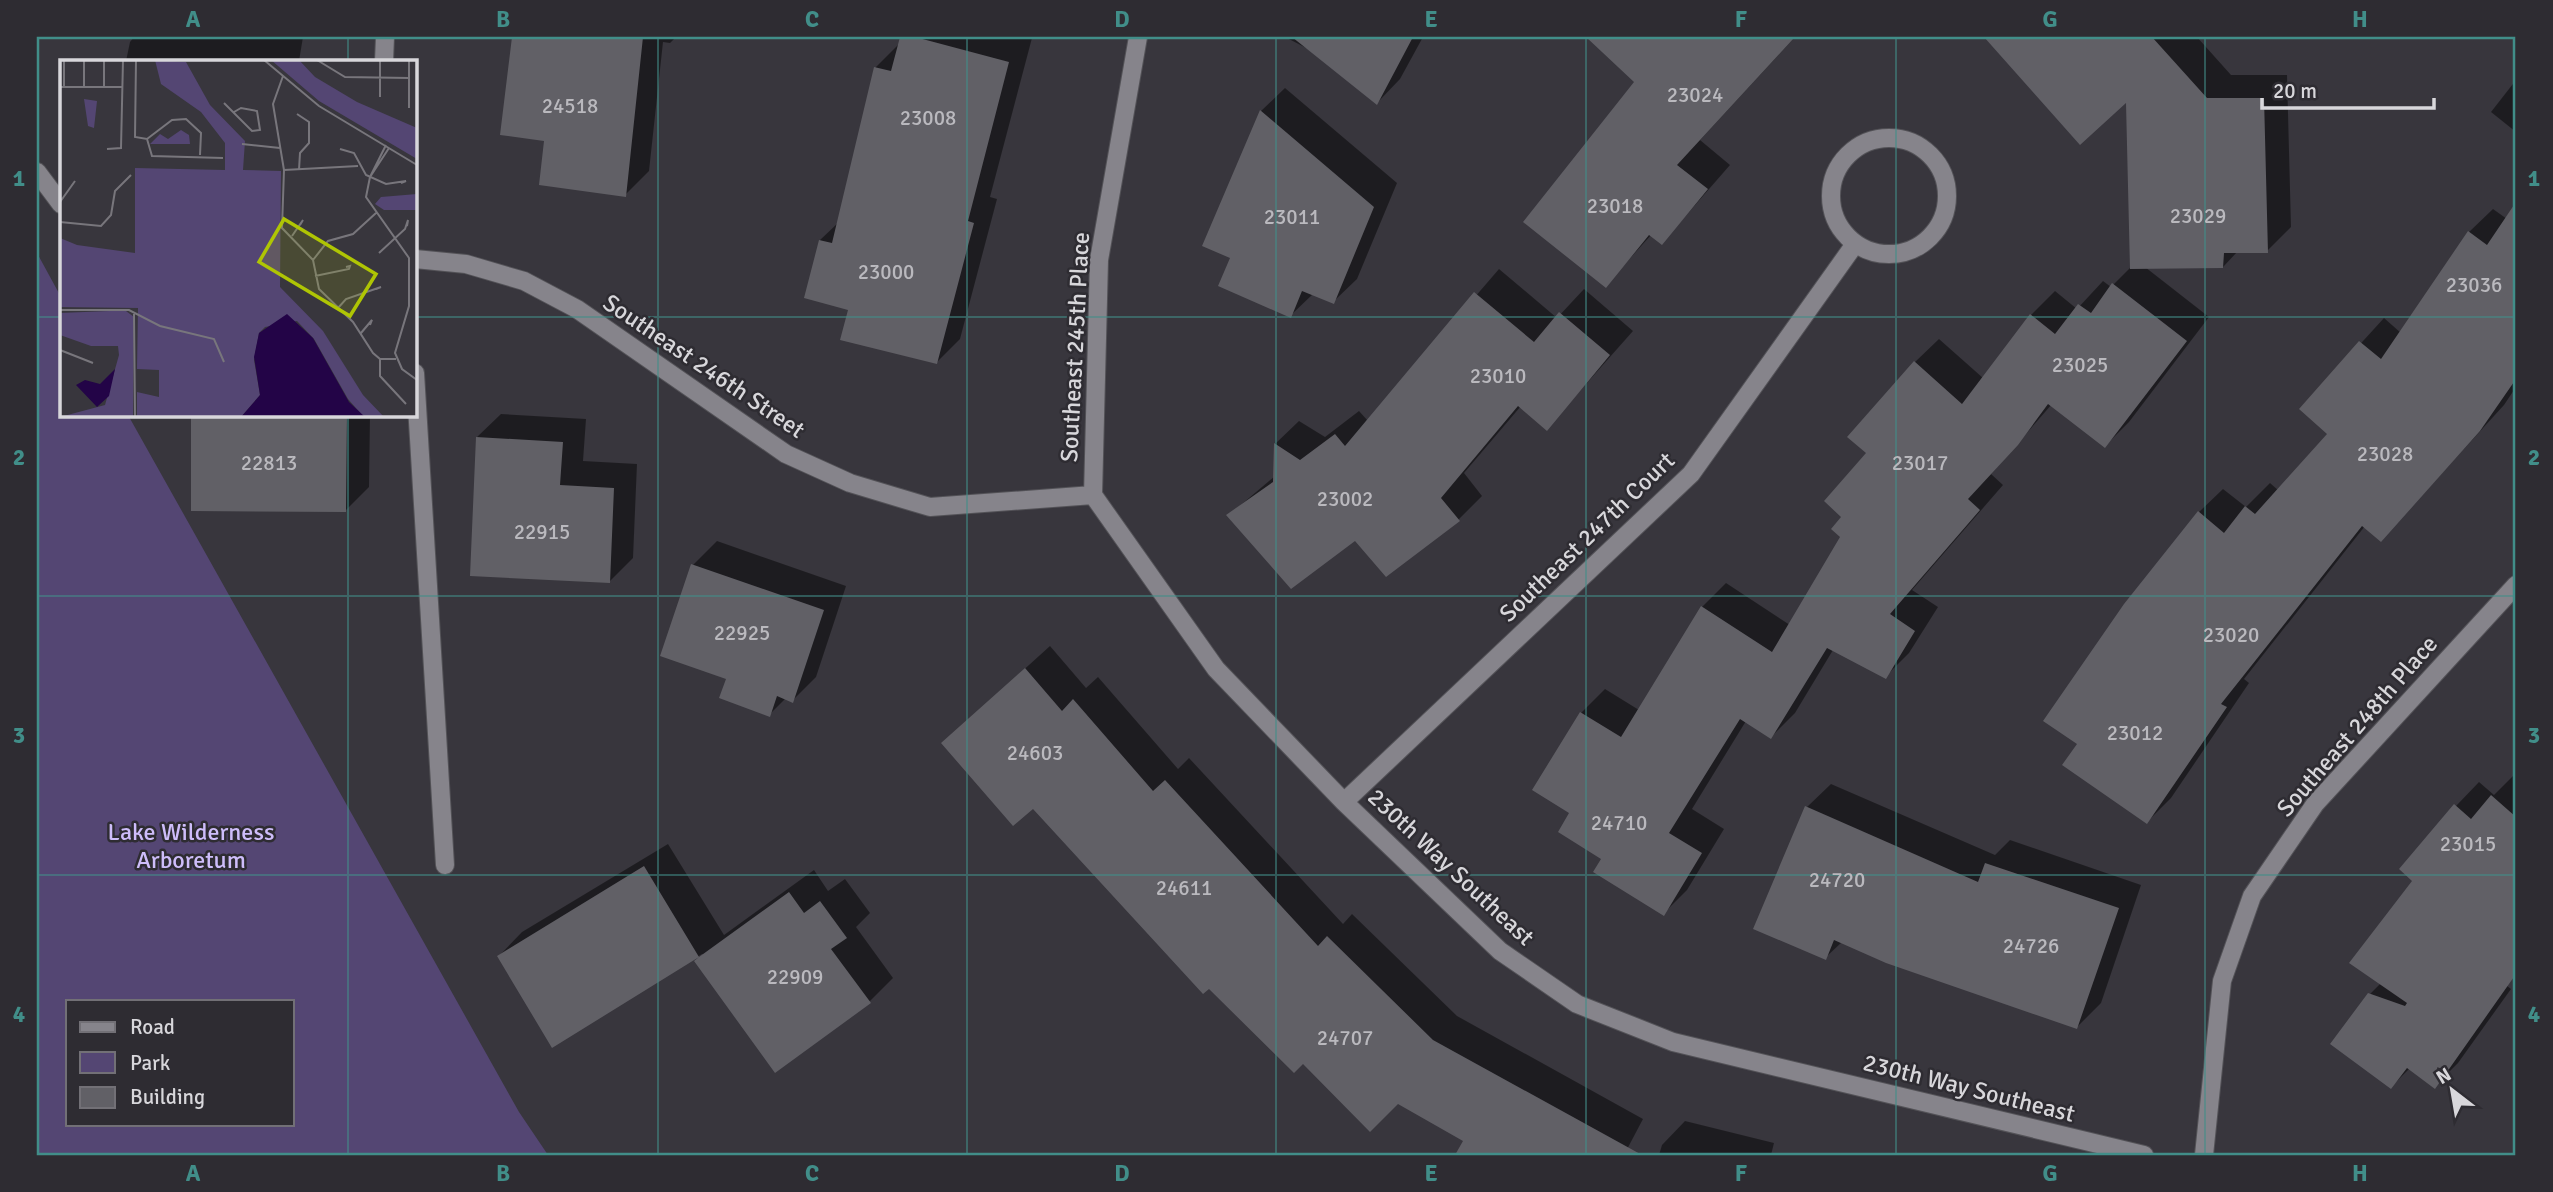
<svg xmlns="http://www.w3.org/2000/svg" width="2553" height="1192" font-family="Signika,sans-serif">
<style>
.green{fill:#544673;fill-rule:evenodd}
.shadow{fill:#0007}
.building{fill:#616066}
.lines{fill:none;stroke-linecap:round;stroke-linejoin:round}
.lane-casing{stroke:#535257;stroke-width:20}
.street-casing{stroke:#535257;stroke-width:20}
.lane{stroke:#86848b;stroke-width:18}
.street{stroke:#86848b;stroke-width:18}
.grid{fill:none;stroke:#418e89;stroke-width:2;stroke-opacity:0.55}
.labels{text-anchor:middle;stroke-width:5;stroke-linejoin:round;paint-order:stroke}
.number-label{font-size:21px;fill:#bab9be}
.street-label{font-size:24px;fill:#d8d7db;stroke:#2e2c32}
.park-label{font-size:24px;fill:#cebdfa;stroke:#2e2c32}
.inset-road{fill:none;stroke:#78767c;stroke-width:2}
.view{fill:#afc504;fill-opacity:0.15;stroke:#afc504;stroke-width:3.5}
.inset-edge{fill:none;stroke:#d8d7db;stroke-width:3.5}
.neatline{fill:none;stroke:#418e89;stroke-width:2.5}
.grid-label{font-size:23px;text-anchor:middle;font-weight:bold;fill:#418e89}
</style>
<rect width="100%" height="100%" fill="#38363d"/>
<path class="green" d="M37 253 61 297V415H128L519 1112 548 1155H37ZM68 1001H292V1124H68Z"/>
<path class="shadow" d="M134 37H303L299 61H126L130 42Z
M521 37H676L670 43 663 42 649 171 625 195 546 139 513 45Z
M901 37 1032 38 990 197 997 199 960 339 937 362 850 308 820 240 839 222 876 67 900 43Z
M1285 37H1423L1400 79 1377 103 1316 53Z
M1612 37H1795L1700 140 1730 165 1662 243 1652 234 1605 286 1637 82 1601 49Z
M1986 37H2197L2231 75H2287L2291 227 2267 251H2238L2223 267H2145L2209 317 2129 422 2105 446 2052 404 1991 474 2003 485 1912 590 1938 607 1909 653 1885 677 1833 650 1795 713 1771 737 1746 721 1692 809 1724 829 1687 890 1663 914 1603 859 1571 813 1534 790 1581 713 1605 689 1639 710 1702 607 1726 583 1790 625 1842 537 1844 517 1868 453 1915 362 1939 339 1983 378 2031 315 2055 291 2077 309 2103 281 2111 287 2132 266 2128 99 2080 143Z
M2516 80V132L2491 112Z
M1285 88 1397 183 1357 279 1333 302 1313 294 1290 316 1232 257 1261 111Z
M2516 205V387L2504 405 2381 540 2365 526 2244 679 2249 683 2171 798 2147 822 2199 512 2223 489 2246 507 2270 483 2279 491 2330 434 2301 409 2384 318 2401 333 2469 232 2493 209 2507 219Z
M1499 269 1557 318 1584 289 1633 331 1547 428 1521 406 1464 473 1482 496 1458 520 1355 539 1229 515 1275 476V444L1299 421 1325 437 1359 411 1368 421Z
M501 414 586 419 583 461 637 464 633 558 609 582 477 437Z
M193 415H370L369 487 345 511 192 509Z
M717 541 846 586 816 677 792 701 786 698 769 715 728 678 693 565Z
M1050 646 1086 688 1098 677 1178 769 1189 758 1343 924 1352 914 1457 1016 1643 1119 1624 1155H1457L1465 1140 1398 1102 1033 806 943 743Z
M2516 773V939L2489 972 2511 989 2458 1063 2435 1086 2410 1068 2391 1087 2370 994 2381 983 2415 880 2456 806 2479 782 2494 795Z
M1831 784 1995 855 2010 840 2141 885 2101 1003 2077 1027 1842 942 1825 958 1807 807Z
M668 844 724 935 814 870 828 891 845 879 870 913 856 927 893 978 870 1001 702 954 552 1046 499 956 522 932Z
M1685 1121 1774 1143 1771 1155H1659L1662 1145Z"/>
<path class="building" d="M512 37H643L626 197 539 185 544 141 500 135Z
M900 37H915L1009 62 968 221 974 223 937 364 840 340 848 310 804 298 819 240 832 243 874 67 891 71Z
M1292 37H1413L1377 105Z
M1586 37H1795L1677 165 1708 189 1662 245 1649 235 1606 288 1523 222 1634 82Z
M1984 37H2152L2207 98H2264L2268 253H2224L2223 268 2130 269 2126 103 2080 145Z
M1260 110 1374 207 1334 304 1302 291 1291 318 1218 286 1230 258 1202 246Z
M2516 202V379L2480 431 2381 542 2362 526 2221 704 2227 707 2147 824 2062 765 2077 744 2043 721 2124 604 2198 511 2224 533 2245 506 2255 514 2327 434 2299 409 2359 341 2381 359 2468 231 2487 245Z
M2112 283 2187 341 2105 448 2048 404 2018 445 1968 499 1980 510 1890 614 1915 631 1886 679 1827 648 1771 739 1740 719 1669 833 1702 853 1664 916 1593 872 1601 859 1558 832 1569 813 1532 790 1580 712 1621 737 1701 606 1772 652 1840 537 1831 529 1841 517 1824 501 1866 453 1847 437 1914 361 1962 404 2030 314 2055 334 2078 304 2091 313Z
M1474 292 1534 342 1559 312 1610 355 1547 431 1518 406 1441 498 1460 521 1386 577 1355 541 1291 589 1226 515 1273 482 1274 443 1300 460 1335 434 1345 446Z
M191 415H347L346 512 191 511Z
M476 437 563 442 560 485 614 488 610 583 470 576Z
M691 564 824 610 793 703 777 696 770 717 719 698 726 679 660 656Z
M1025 668 1062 711 1073 699 1153 791 1165 780 1318 946 1327 936 1433 1040 1642 1155H1455L1463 1141 1398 1104 1370 1132 1303 1064 1294 1073 1209 989 1203 994 1033 809 1013 826 941 743Z
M2491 795 2516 817V974L2435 1089 2407 1068 2391 1089 2330 1044 2368 993 2405 1006 2407 1003 2349 963 2412 881 2399 869 2454 804 2471 819Z
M1805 806 1978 882 1985 863 2119 908 2077 1029 1886 963 1834 940 1826 960 1753 929Z
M644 866 699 957 789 892 804 913 820 901 847 938 831 949 871 1003 775 1073 694 961 699 957 552 1048 497 956Z"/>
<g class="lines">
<defs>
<path id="lane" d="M415 373 445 865"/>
<path id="street" d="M384 61 385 37
M1831 196a58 58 0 1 1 116 0a58 58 0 1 1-116 0Z
M37 172 61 204
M415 259 466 264 524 281 577 309 786 454 850 483 930 507 1093 495
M1093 495 1216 669 1344 802 1500 951 1577 1004 1673 1042 2144 1155
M1093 495 1099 260 1138 37
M1344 802 1691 474 1855 244
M2204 1155 2222 981 2252 896 2315 804 2516 585"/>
</defs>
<use href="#lane" class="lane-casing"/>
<use href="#street" class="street-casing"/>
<use href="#lane" class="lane"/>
<use href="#street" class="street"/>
</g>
<path class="grid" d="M348 37V61M658 37V1155M967 37V1155M1276 37V1155M1586 37V1155M1896 37V1155M2205 37V1155M37 317H61M415 317H2516M348 415V1155M37 596H2516M37 875H2516"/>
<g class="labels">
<g class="number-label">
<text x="1695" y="102">23024</text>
<text x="570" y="113">24518</text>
<text x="928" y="125">23008</text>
<text x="1615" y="213">23018</text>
<text x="2198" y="223">23029</text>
<text x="1292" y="224">23011</text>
<text x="886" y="279">23000</text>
<text x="2474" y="292">23036</text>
<text x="2080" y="372">23025</text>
<text x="1498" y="383">23010</text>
<text x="2385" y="461">23028</text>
<text x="269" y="470">22813</text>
<text x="1920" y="470">23017</text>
<text x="1345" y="506">23002</text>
<text x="542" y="539">22915</text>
<text x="742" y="640">22925</text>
<text x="2231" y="642">23020</text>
<text x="2135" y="740">23012</text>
<text x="1035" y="760">24603</text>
<text x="1619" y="830">24710</text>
<text x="2468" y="851">23015</text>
<text x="1837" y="887">24720</text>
<text x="1184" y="895">24611</text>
<text x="2031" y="953">24726</text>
<text x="795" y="984">22909</text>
<text x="1345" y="1045">24707</text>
</g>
<g class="street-label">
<text transform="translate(1075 347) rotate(-87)" y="8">Southeast 245th Place</text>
<text transform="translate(704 366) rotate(34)" y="8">Southeast 246th Street</text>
<text transform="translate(1587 537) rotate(-44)" y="8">Southeast 247th Court</text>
<text transform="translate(2357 726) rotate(-49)" y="8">Southeast 248th Place</text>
<text transform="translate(1451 867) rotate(43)" y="8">230th Way Southeast</text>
<text transform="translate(1969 1088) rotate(14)" y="8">230th Way Southeast</text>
</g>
<g class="park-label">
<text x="191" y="840">Lake Wilderness<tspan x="191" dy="28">Arboretum</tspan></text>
</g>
</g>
<g transform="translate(60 60)">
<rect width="357" height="357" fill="#38363d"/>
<path d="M95 0 126 2 150 45 185 81 183 110 221 111 220 227 263 271 303 335 324 357 303 356 288 339 254 279 237 261 205 267 199 273 194 300 200 335 181 357H77V332L99 337V310L77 309 78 248 0 247V178L17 185 75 193V108L165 110V83L141 52 101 24ZM211 0H239L255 17 297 42 357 68V99L259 41ZM24 39 37 41 34 68 28 66ZM121 70 129 75 130 84H90L100 74 108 79ZM357 134V150H324L315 144 321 137ZM49 251H66L74 257 73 357H0L45 345 59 295 58 286H31L0 275V253Z" fill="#544673"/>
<path d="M227 254 253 278 289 342 305 357H181L200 335 194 297 199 273ZM55 309 49 336 37 347 16 325 25 320 40 324Z" fill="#230447"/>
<path class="inset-road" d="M4 0V26M76 0 75 77 87 79 112 60 126 59 141 73 140 95M204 0 259 46 357 105M257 0 285 17 349 18M320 0V37M223 16 213 44 224 110 222 168 253 200M0 27H63M24 27V0M44 27V0M164 43 192 71 200 70 197 51 181 48 174 52M349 48V0M237 54 249 62V83L240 93 239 110M87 79 92 96 163 98M182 84 220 88M326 85 310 117 329 88M47 89 61 88 63 0M280 89 294 93 306 115 326 124 346 121 341 123M224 110 298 106M310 117 306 137 349 198V246L335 293 342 309 357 320M0 142 15 121M0 162 41 166 51 155 55 131 71 115M232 176 243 160 240 165M319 193 345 169 348 160 347 166M253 200 259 229 293 262 313 293 320 299H336M253 200 268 181 293 174 316 153M255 216 289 209 290 206 286 207M278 248 286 239 321 227 316 229M0 250H69L100 266 154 279 164 302M74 254 75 357M301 273 312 260 310 265M0 290 33 303M320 299V316L346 344"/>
<path class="view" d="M224 159 316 214 290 256 199 202Z"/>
<rect width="357" height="357" class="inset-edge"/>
</g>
<rect width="2553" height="1192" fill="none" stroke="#2e2c32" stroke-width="77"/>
<rect x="66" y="1000" width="228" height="126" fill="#2e2c32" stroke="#727076" stroke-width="2"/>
<rect x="80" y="1022" width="35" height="10" fill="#86848b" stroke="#727076" stroke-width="2"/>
<text x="130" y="1034" font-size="21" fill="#d8d7db">Road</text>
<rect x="80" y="1052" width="35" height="21" fill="#544673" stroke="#727076" stroke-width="2"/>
<text x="130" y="1070" font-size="21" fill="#d8d7db">Park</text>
<rect x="80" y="1087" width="35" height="21" fill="#616066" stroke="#727076" stroke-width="2"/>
<text x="130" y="1104" font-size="21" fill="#d8d7db">Building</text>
<g transform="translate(2452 1090) rotate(329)" stroke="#2e2c32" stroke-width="5" paint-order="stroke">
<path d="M0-5L12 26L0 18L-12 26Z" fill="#d8d7db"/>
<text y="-10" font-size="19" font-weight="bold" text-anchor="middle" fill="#d8d7db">N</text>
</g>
<path d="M2262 98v10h172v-10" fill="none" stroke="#d8d7db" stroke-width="3.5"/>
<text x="2273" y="98" font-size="21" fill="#d8d7db" stroke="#2e2c32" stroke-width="5" paint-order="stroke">20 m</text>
<rect x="38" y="38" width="2476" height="1116" class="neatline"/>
<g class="grid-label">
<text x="193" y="27">A</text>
<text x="503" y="27">B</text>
<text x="812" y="27">C</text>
<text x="1122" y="27">D</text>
<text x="1431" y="27">E</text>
<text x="1741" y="27">F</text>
<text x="2050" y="27">G</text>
<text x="2360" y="27">H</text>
<text x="19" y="186">1</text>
<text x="2534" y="186">1</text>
<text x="19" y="465">2</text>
<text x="2534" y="465">2</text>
<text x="19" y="743">3</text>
<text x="2534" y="743">3</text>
<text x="19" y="1022">4</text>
<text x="2534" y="1022">4</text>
<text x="193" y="1181">A</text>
<text x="503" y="1181">B</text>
<text x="812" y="1181">C</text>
<text x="1122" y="1181">D</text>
<text x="1431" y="1181">E</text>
<text x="1741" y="1181">F</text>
<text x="2050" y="1181">G</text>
<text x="2360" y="1181">H</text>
</g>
</svg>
